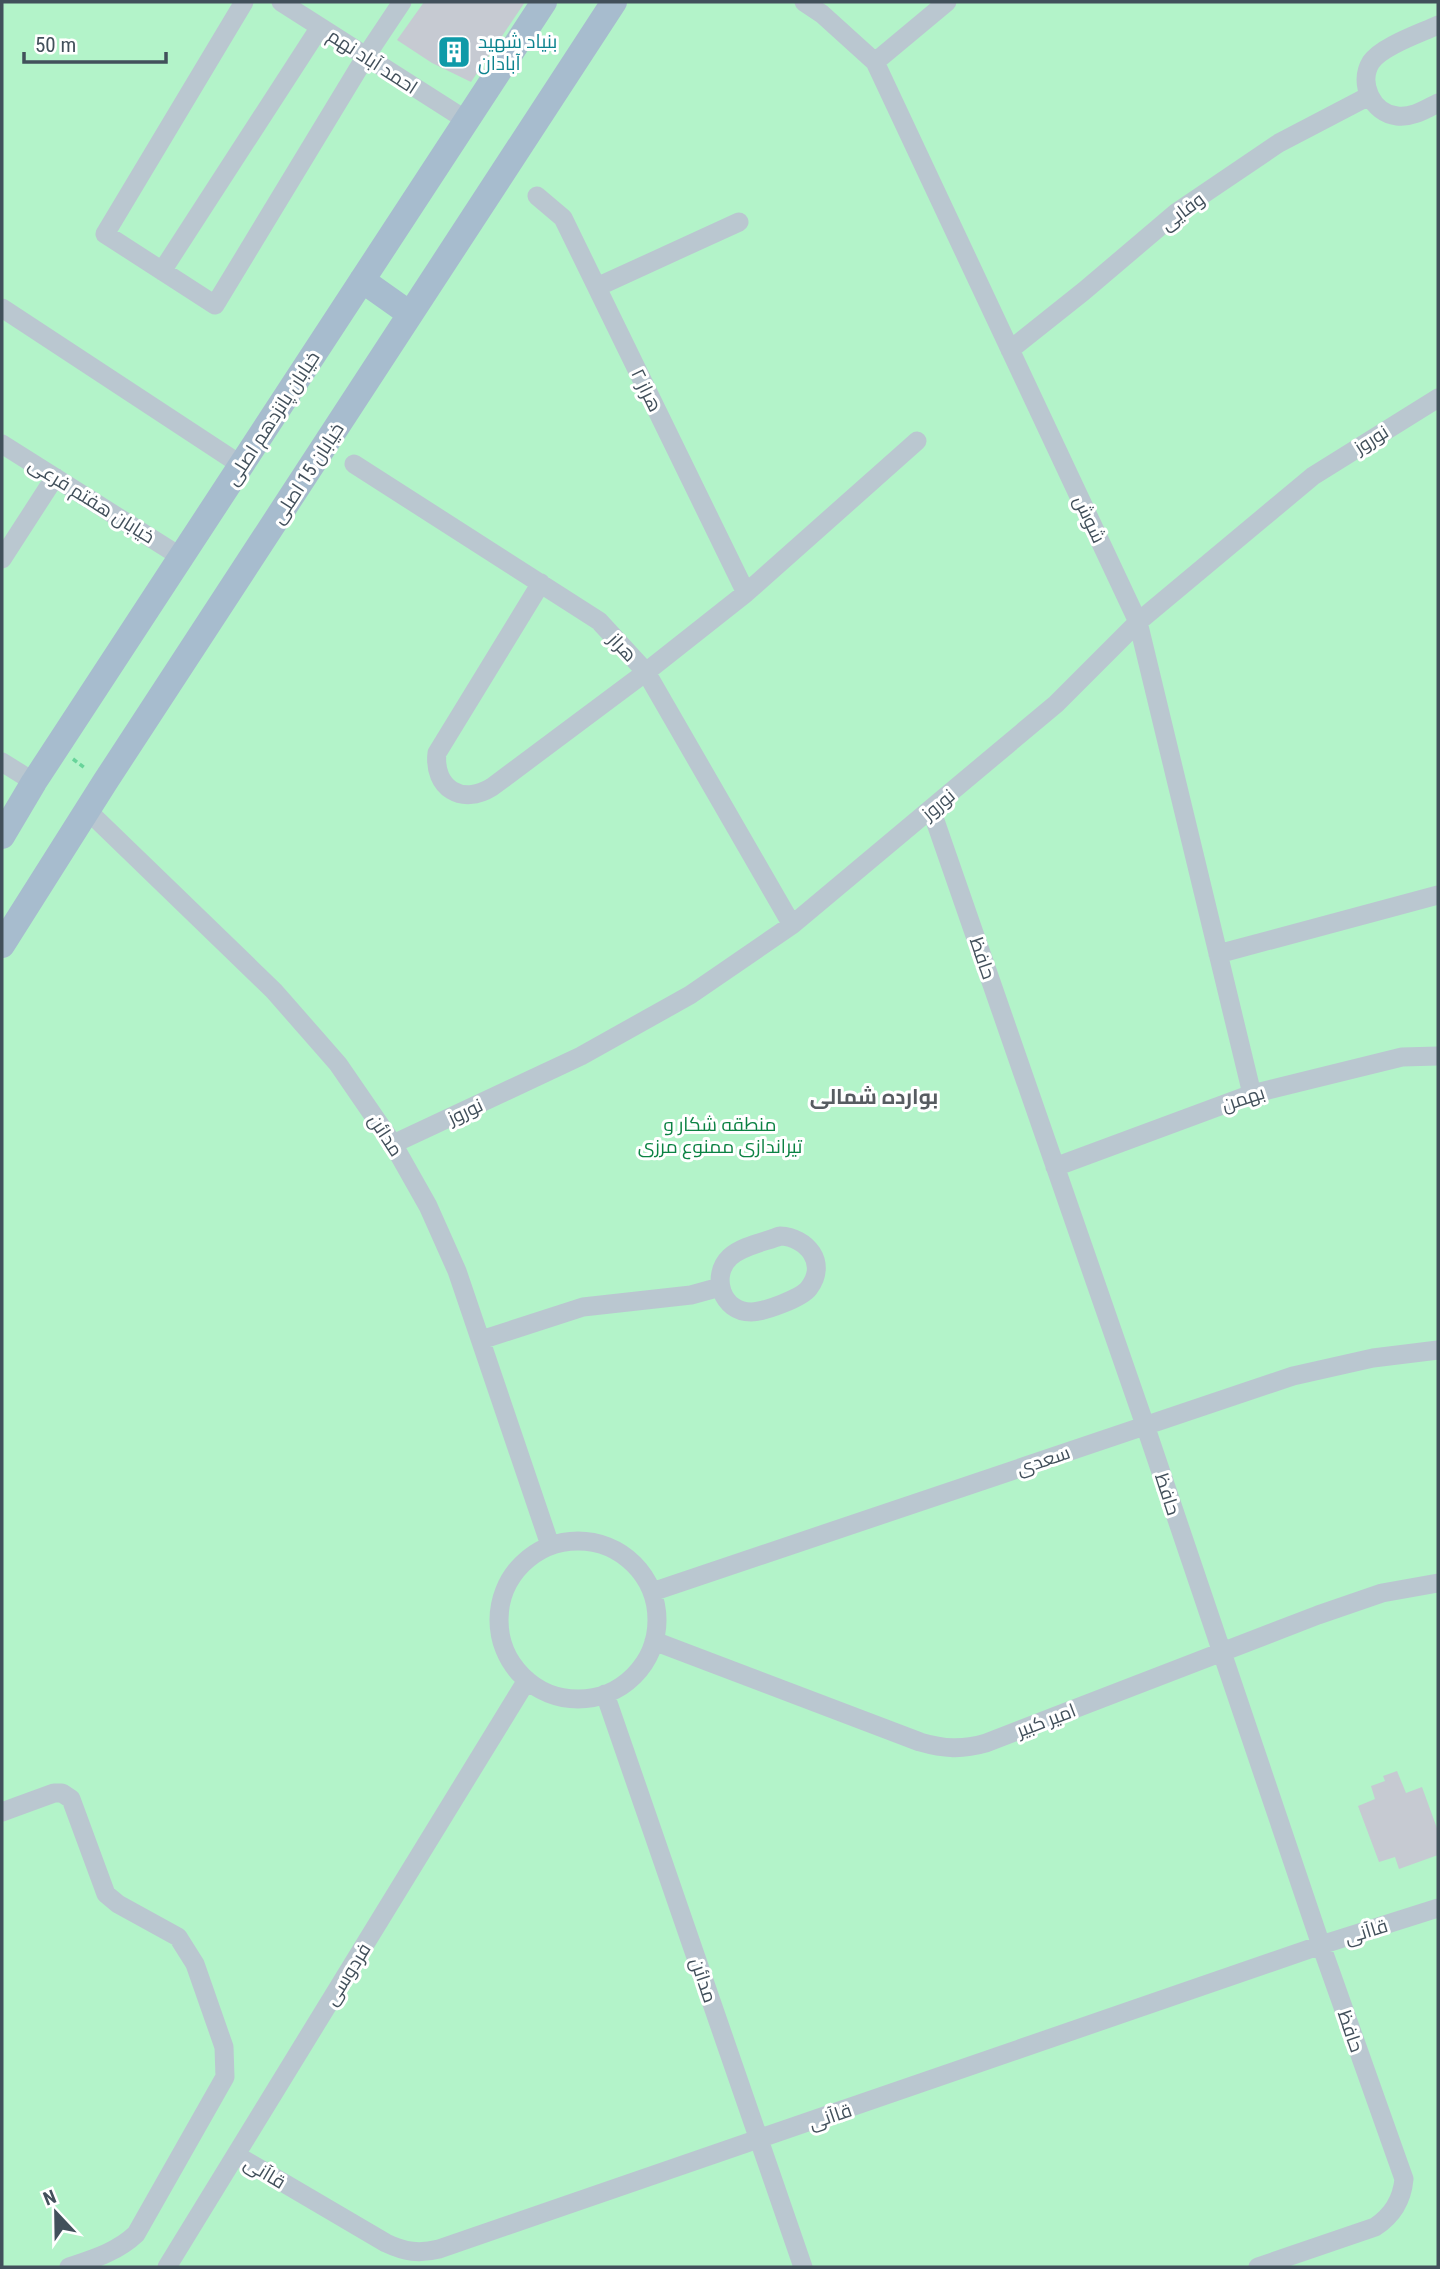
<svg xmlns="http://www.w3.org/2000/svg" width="1440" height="2269" font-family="'Roboto Condensed',Cairo,sans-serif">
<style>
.green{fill:#b3f3c9}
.building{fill:#c6cad2}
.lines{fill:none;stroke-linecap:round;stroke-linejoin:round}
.path{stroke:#68d49a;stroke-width:3.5;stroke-dasharray:5 3.5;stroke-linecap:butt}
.minor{stroke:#bac7d0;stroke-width:19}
.major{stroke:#a7bcce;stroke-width:26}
.labels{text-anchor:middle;stroke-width:6;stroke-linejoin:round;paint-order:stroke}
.culture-label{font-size:19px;fill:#0d838f;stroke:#fff;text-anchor:start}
.street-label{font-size:19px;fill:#42505b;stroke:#fff}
.park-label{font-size:19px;fill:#0c8243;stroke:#fff}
.neighbourhood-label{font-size:21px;font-weight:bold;fill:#575c61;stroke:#fff}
</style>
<rect width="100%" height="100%" fill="#efebeb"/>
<path class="green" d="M2 2H1438V2267H2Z"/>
<path class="building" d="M424 2H525L471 82 432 63 397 40Z
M1397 1771 1406 1793 1422 1787 1438 1831V1855L1399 1869 1395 1857 1379 1862 1358 1806 1375 1799 1371 1786 1385 1781 1383 1776Z"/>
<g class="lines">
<path class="path" d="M73 759 86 769"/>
<path class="minor" d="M244 2 105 234 215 305 366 56 402 2
M281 2 466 120
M804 2 822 14 875 62 1138 622 1252 1094
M1438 25C1421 33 1382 46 1371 62 1358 83 1372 113 1397 116 1412 118 1426 109 1438 103
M875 62 947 2
M537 196 563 218 746 593
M162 271 320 27
M597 287 739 222
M2 308 241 465
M1010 350 1084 291 1177 212 1279 143 1369 96
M2 444 181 557
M354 464 599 621 646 672 792 925
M2 559 55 477
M541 583 437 753C433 788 462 806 492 787L646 672 746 593 917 441
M2 762 34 782
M931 809 1145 1425 1321 1945 1404 2179C1402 2200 1392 2216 1375 2227L1258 2267
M87 810 274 991 338 1064 393 1144 428 1206 457 1271 550 1545
M1218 954 1438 895
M393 1144 581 1056 690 995 792 925 1056 704 1138 622 1313 476 1438 398
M1055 1167 1252 1094 1402 1057 1438 1056
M780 1236C807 1237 828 1263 809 1288 802 1298 764 1312 751 1312 722 1312 710 1276 730 1257 742 1246 764 1242 780 1236Z
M481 1340 583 1307 691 1295 720 1287
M499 1620a79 79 0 1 1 158 0a79 79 0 1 1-158 0Z
M652 1592 1293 1376 1373 1358 1438 1350
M654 1641 920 1742C944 1749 962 1750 986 1743L1318 1615 1382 1593 1438 1583
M605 1694 803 2267
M2 1812 54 1793H62L71 1799 106 1894 118 1904 178 1937 195 1964 224 2047 225 2077 136 2234C117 2252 93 2259 69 2267
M236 2155 386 2243C405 2252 419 2254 439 2249L1321 1945 1438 1908
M167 2267 527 1680"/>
<path class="major" d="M362 280 410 314
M2 836 34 782 544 2
M2 945 105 782 614 2"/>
</g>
<defs>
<symbol id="building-square" viewBox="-11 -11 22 22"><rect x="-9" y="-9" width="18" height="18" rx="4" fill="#0f9aa8" stroke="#fff"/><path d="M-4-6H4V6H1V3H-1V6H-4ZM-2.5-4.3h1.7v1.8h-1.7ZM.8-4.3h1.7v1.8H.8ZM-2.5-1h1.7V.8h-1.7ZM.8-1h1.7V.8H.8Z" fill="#fff"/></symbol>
</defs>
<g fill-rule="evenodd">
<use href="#building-square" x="435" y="33" width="38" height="38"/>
</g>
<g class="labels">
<g class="culture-label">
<text x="478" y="48">بنیاد شهید<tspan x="478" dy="22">آبادان</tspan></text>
</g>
<g class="street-label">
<text transform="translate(373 61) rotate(33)" y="7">احمد آباد نهم</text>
<text transform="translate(1182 211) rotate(-37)" y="7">وفایی</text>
<text transform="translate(647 390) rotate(64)" y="7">هراز ۲</text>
<text transform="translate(272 418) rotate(-57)" y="7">خیابان پانزدهم اصلی</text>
<text transform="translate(1371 439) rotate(-32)" y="7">نوروز</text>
<text transform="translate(307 473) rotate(-57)" y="7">خیابان 15 اصلی</text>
<text transform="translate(92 500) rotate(32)" y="7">خیابان هفتم فرعی</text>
<text transform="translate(1090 519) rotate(65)" y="7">شوش</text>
<text transform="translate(623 647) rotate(47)" y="7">هراز</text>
<text transform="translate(938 804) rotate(-40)" y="7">نوروز</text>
<text transform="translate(983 958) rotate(71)" y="7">حافظ</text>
<text transform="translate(1243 1098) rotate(-18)" y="7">بهمن</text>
<text transform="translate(465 1111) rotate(-25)" y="7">نوروز</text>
<text transform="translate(386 1135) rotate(57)" y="7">مدائن</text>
<text transform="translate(1043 1460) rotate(-19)" y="7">سعدی</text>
<text transform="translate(1168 1494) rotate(72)" y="7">حافظ</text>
<text transform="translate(1046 1720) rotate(-21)" y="7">امیر کبیر</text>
<text transform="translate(1366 1931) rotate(-17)" y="7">قاآنی</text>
<text transform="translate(347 1974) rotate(-58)" y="7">فردوسی</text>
<text transform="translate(704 1980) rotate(71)" y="7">مدائن</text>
<text transform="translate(1351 2031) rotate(71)" y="7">حافظ</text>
<text transform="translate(830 2116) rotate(-19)" y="7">قاآنی</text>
<text transform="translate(265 2172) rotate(31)" y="7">قاآنی</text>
</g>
<g class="park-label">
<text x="720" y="1131">منطقه شکار و<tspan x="720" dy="22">تیراندازی ممنوع مرزی</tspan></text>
</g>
<g class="neighbourhood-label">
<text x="874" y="1104">بوارده شمالی</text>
</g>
</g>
<rect width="1440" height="2269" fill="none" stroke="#42505b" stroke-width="7"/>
<g transform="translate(56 2213) rotate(338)" stroke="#ffffff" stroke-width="5" paint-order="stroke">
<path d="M0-5L12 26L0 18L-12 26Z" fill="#42505b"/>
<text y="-10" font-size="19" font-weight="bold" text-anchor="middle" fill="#42505b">N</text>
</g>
<path d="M24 52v10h142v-10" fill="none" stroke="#42505b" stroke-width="3.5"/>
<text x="35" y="52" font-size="21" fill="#42505b" stroke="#ffffff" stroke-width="5" paint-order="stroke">50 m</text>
</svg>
